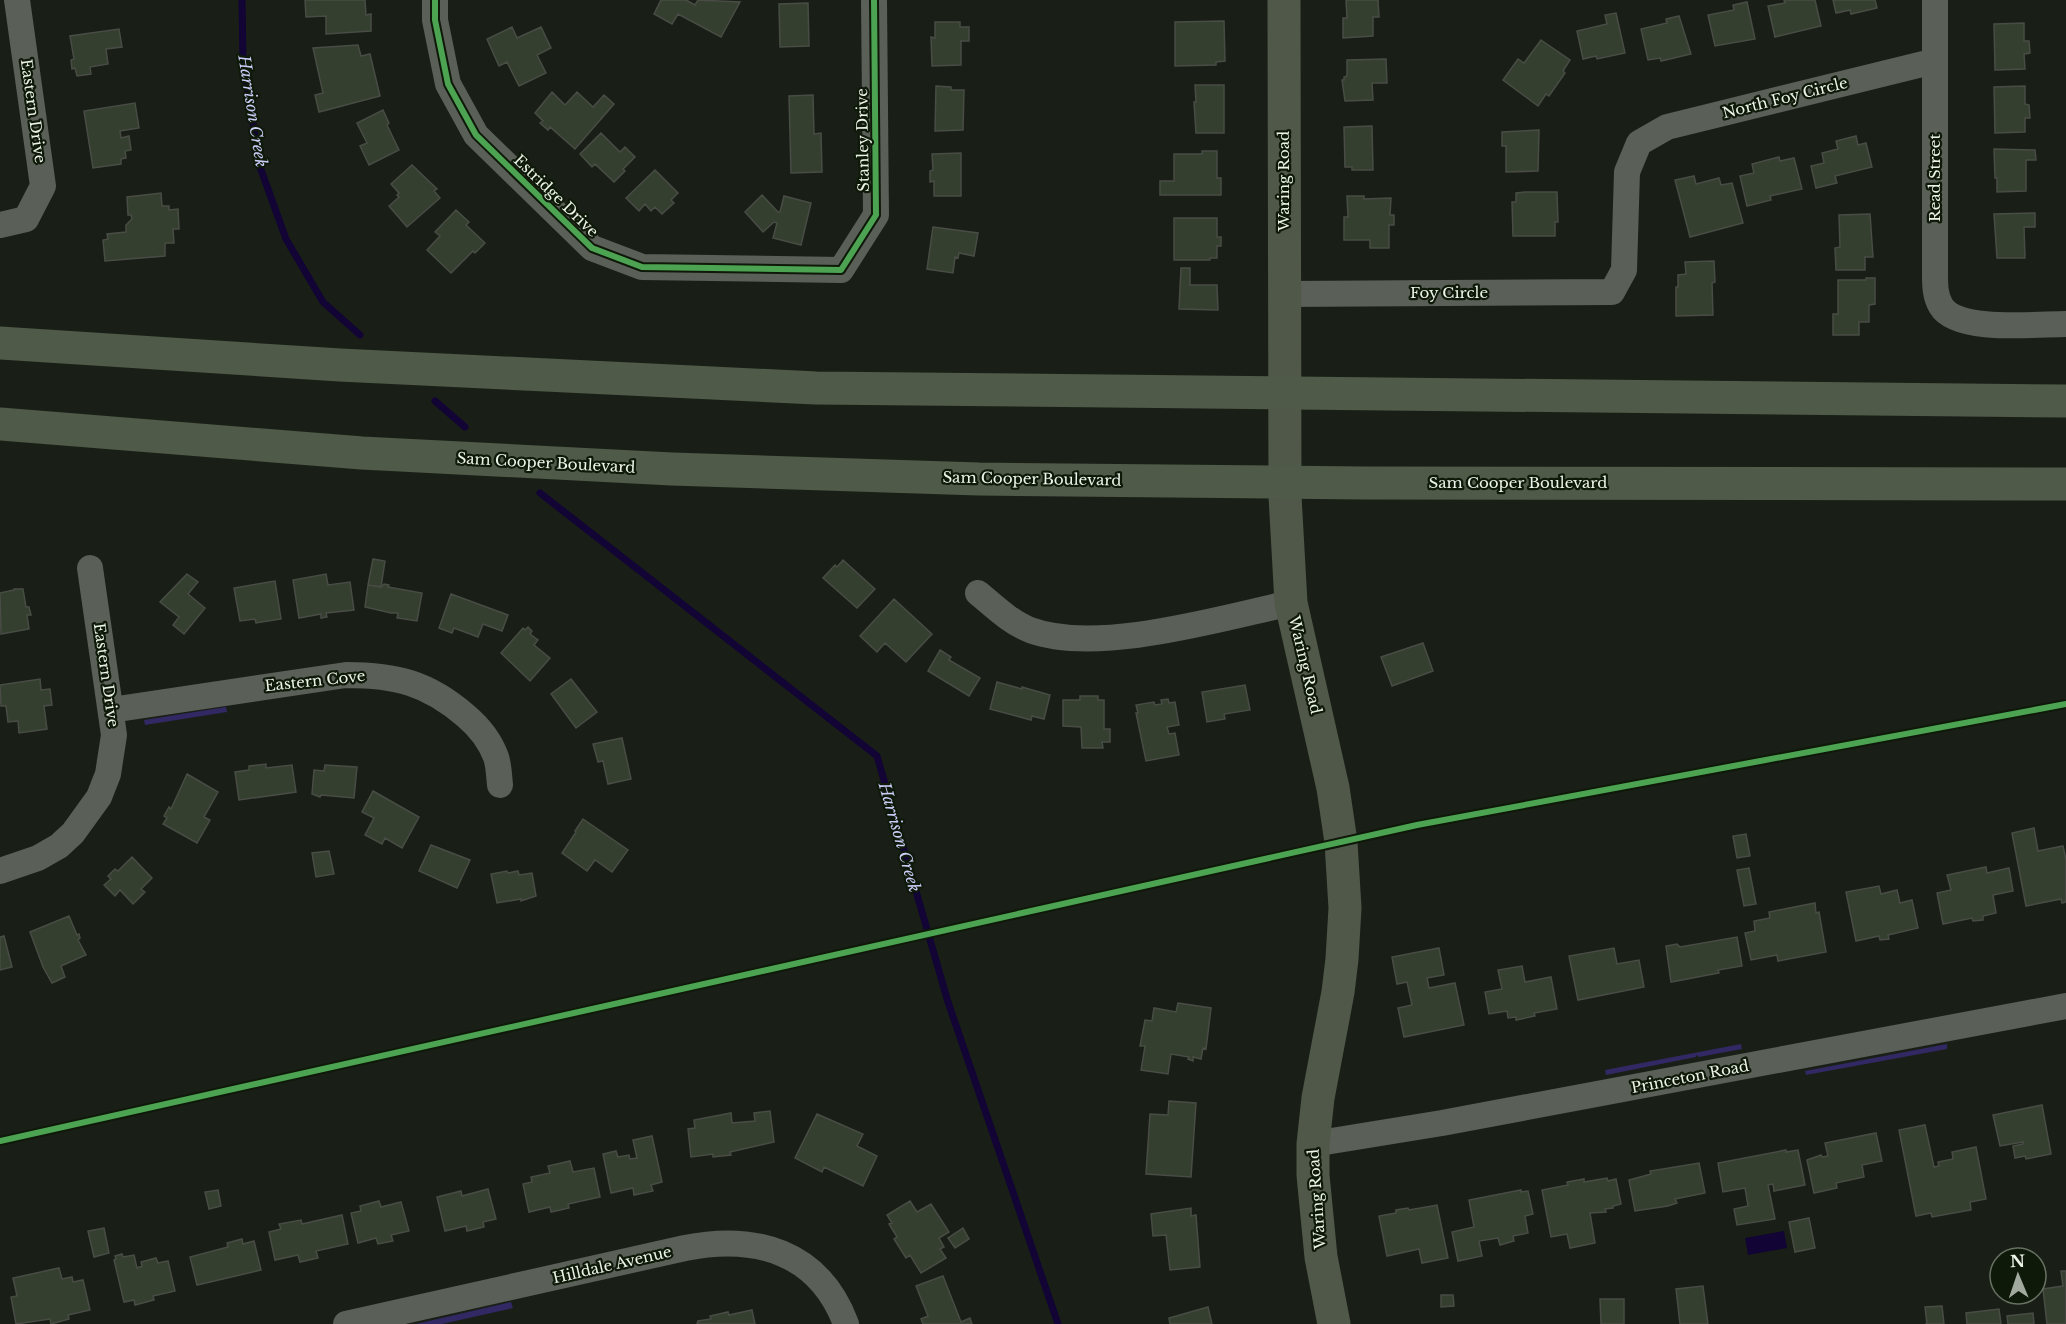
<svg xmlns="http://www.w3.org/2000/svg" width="2066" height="1324" font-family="'Libre Baskerville',serif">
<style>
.green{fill:#312864}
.water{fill:#120435}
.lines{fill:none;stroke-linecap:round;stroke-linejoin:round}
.stream{stroke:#120435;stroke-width:7}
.building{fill:#353f2f;stroke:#484c45;stroke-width:1.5}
.minor{stroke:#5a5f57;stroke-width:26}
.major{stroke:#50584a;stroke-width:33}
.highway{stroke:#505a48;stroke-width:33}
.cycleway-casing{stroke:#0f1909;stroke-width:10}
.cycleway{stroke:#4ca352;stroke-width:6}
.labels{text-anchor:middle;stroke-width:4.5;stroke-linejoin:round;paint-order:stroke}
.street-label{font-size:15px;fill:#ecf3e8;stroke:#0f1909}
.water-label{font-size:16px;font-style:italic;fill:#cdcdf9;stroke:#0f1909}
</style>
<rect width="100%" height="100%" fill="#191f16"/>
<path class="green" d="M226 707 227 712 145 725 144 720Z
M1741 1044 1742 1049 1699 1057 1696 1055V1057L1606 1075 1605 1070Z
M1947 1044V1049L1806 1075 1805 1071Z
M511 1302 513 1308 442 1324H416Z"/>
<path class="water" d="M1784 1231 1787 1248 1748 1255 1745 1238Z"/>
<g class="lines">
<path class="stream" d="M242 0 243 62 260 167 286 239 323 302 360 335
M435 401 465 427
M540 493 877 756 948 1002 1058 1324"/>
</g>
<path class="building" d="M305 0H365L366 15 371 14V31L326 34V16L306 17Z
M661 0H686L695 5 698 0 740 2 721 37 678 14 672 24 654 14Z
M1346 0H1378L1379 17H1373V36L1343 38V18H1347Z
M1784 0H1815L1821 26 1775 37 1768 6 1785 3Z
M1833 0H1875L1877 8 1851 14 1850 10 1836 13Z
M1747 2 1755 39 1715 46 1708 15 1734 10 1733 5Z
M808 3 809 46 780 47 779 4Z
M1616 13 1625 53 1597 59 1596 56 1583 59 1577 31 1607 24 1605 15Z
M1679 16 1691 54 1661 61 1660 58 1648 60 1641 29 1667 23 1666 19Z
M1224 21 1225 61 1216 62V65L1175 66V22Z
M935 22H960V27H969V41H961V65L932 66 931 37 935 38Z
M2024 23V41H2029L2030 53 2024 54 2025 69 1995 70 1994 24Z
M512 27 517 38 541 27 551 48 537 55 546 73 519 86 507 62 499 66 487 39Z
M119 29 122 47 106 49 108 64 90 67 91 74 77 76 75 68 72 69 71 60 74 59 70 36Z
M1541 40 1570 60 1563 71 1565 73 1549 96 1546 94 1538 106 1503 80 1518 59 1524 63Z
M358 45 361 56 370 54 380 96 319 112 315 95 323 93 313 48Z
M1386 59 1387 83H1372L1373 100 1345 101 1342 80H1344V77L1347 76V60Z
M1195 85H1224V133H1196L1194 102H1196Z
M936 86 951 87V90H964L963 130 935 131Z
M2025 86V104L2029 105 2030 118H2025V132L1995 133 1994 87Z
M552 92 565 105 577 92 593 107 604 95 614 104 575 149 550 127 548 130 540 123 543 121 535 113Z
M813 95 814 134 821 133 822 172 791 173 789 96Z
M135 103 139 128 120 131 121 138 129 136 131 150 125 151 126 158 121 159V164L93 168 84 111Z
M383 110 389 123 387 125 399 150 369 165 360 146 367 143 357 123Z
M1372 126 1373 170H1352V167H1345L1344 127Z
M1539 130 1538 171 1506 172V146H1502V132Z
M601 133 620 152 625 147 635 157 623 169 625 171 614 182 595 164 592 167 580 154Z
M1856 136 1858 145 1866 143 1872 167 1835 176 1837 183 1816 188 1811 166 1824 163 1822 153 1838 149 1836 141Z
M1994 149 2035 150 2036 160H2026V191L1997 192V178H1995Z
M1202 151H1217V178H1221V195H1160V181H1174V154H1202Z
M961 153V196H934V181L930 182V171L933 170 932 154Z
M1779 157 1780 161 1794 158 1802 189 1770 196 1771 200 1747 206 1740 176 1754 173 1752 164Z
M412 165 437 189 434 191 440 198 407 227 389 206 399 197 397 195 399 193 391 184Z
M655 170 678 193 671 200 674 203 662 214 655 207 651 211 645 204 639 211 626 198Z
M1694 176 1696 184 1719 178 1721 185 1732 183 1743 223 1690 237 1675 180Z
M1525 192H1557L1558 222H1555V236H1513L1512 202H1516V193Z
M161 193 162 206H169V210L178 209 179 229H173L174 243H165V256L105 261 103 240 108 239 107 234 126 232V225L132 219 131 215H128L127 197Z
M762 195 778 212H780L784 196 811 203 801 245 773 238 777 223 774 222 763 232 745 212Z
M1347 196H1364V199L1391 198 1390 215H1394V225H1389V248H1370V240H1344V217H1348Z
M456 210 469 222 466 225 485 243 475 253 473 251 451 273 427 250 440 236 435 232Z
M2035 213V227H2024L2025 258H1997L1994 214Z
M1870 214 1873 257H1865V270H1836L1835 248 1840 247 1839 215Z
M1174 218H1217V237H1221V246H1217V258H1210V260H1174Z
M933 227 978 233 974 256 959 253 958 258 955 257 953 273 927 269Z
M1714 261 1715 282 1712 283 1713 315 1676 316V287H1678V275L1686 274 1685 262Z
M1181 268H1190V285H1217L1218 310 1179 309Z
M1866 278H1875V304L1869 305V322H1859V335H1833V314H1838V280H1866Z
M373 559 385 561 381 587 368 585Z
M843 560 875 589 857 608 823 578 835 565 837 567Z
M187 574 198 582 188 594 205 608 184 634 173 625 179 617 160 602Z
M326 574 328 585 350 582 354 610 326 613 327 617 321 618V614L299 618 293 580Z
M275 581 281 619 256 623 255 619 240 621 234 588Z
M384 584 389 585 388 587 422 593 417 621 397 618 398 613H391L365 607 368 585 381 587Z
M14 589H23L26 607H29L31 615H27L29 629 1 634 0 593 14 590Z
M451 594 508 615 502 631 483 624 478 637 454 628 452 633 439 628Z
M894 599 932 634 906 662 885 643 877 652 860 636Z
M528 627 532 631 530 634 538 640 534 645 550 658 530 681 501 653 523 628 525 630Z
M1423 643 1433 671 1392 686 1381 657Z
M940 650 951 657 949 660 980 678 969 696 928 671Z
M40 679 41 690 50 689 52 705 44 706 47 729 19 733 18 721 8 722 6 706H1L0 685Z
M571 679 597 712 576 728 551 694Z
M997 682 1022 689V687L1050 695 1044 719 1032 716 1031 720 990 709Z
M1245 685 1250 710 1224 714 1225 719 1207 722 1202 692Z
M1080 696H1098V700H1104V729H1110V742H1102L1103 748H1082L1081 727 1063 726V700H1080Z
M1168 699 1169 703 1175 702 1179 725 1167 727 1169 734 1175 733 1179 755 1146 761 1136 713H1138L1136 705 1154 702 1155 705 1162 704 1161 700Z
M622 738 631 779 608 784 603 761 598 762 593 744Z
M266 764V768L292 765 296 792 239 800 235 772 249 770V766Z
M325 765 357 767 354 798 321 795 320 797 312 794 314 770 324 771Z
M187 774 218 792 204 817 210 820 197 843 163 824 167 818 164 816 169 807 171 809Z
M373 791 419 817 402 848 385 838 382 844 365 835 374 818 362 812Z
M583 819 628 850 612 872 595 860 587 871 562 853 576 832 575 831Z
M2034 828 2038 851 2063 846 2066 859V902L2062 903 2061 899 2026 906 2012 833Z
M1746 834 1750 856 1737 858 1733 836Z
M431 845 470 860 457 888 419 871Z
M329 851 334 874 316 877 312 853Z
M132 857 152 878 141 889 145 892 133 904 120 890 115 896 104 885 111 879 108 876 115 869 118 871Z
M1986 867 1987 873 2009 868 2013 891 1993 895 1996 913 1983 916V920L1973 921 1972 918 1943 924 1937 893 1951 890 1947 875Z
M1749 868 1756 904 1744 906 1737 870Z
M507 871 508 873 518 871 519 875 532 873 536 896 521 901V899L497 903 491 874Z
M1879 886 1881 894 1897 890 1900 903 1912 900 1918 928 1888 935 1889 939 1880 940 1879 936 1856 941 1846 892Z
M1815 903 1816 913 1819 912 1826 952 1778 961 1777 955 1751 960 1745 933 1755 931 1754 921 1770 918 1769 912Z
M69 916 77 935 79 934 80 938 78 940 86 955 61 966 65 977 52 983 43 967 30 932Z
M4 936 12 967 0 970V937Z
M1737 937 1742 966 1718 970 1719 973 1671 982 1666 946 1677 944 1680 947Z
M1439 948 1444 975 1427 978 1429 988 1455 983 1464 1025 1404 1037 1398 1008 1412 1005 1407 982 1397 984 1392 957Z
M1614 948 1617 964 1639 960 1644 987 1578 1000 1569 956Z
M1522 966 1525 982 1551 977 1557 1009 1534 1013 1535 1016 1516 1020V1017L1508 1018 1507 1011 1489 1014 1485 992 1502 989 1498 970Z
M1178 1003 1211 1008 1206 1049 1203 1048 1201 1059 1193 1057V1061L1188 1059 1189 1057 1171 1054 1168 1074 1141 1070 1145 1046H1140L1145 1020 1152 1021 1154 1008 1176 1012Z
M1169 1101 1196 1103 1191 1177 1146 1174 1150 1114 1168 1115Z
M2042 1105 2051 1154 2026 1159 2025 1156 2015 1158 2013 1146 2023 1144V1142L2000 1146 1993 1115Z
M770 1111 774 1142 730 1152 731 1155 713 1157V1154L691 1157 688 1129 695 1128 694 1120 731 1113 732 1123 755 1121 754 1113Z
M817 1114 863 1134 857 1146 877 1156 863 1186 824 1167 822 1172 795 1158Z
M1925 1125 1934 1167 1939 1166 1938 1162 1953 1159 1952 1152 1976 1147 1986 1199 1970 1202 1971 1210 1932 1217 1931 1213 1916 1216 1899 1130Z
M1876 1133 1882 1161 1862 1165 1864 1177 1836 1183 1837 1188 1814 1193 1807 1160 1821 1155 1822 1157 1828 1156 1825 1143Z
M652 1136 662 1182 651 1185 653 1191 634 1195 633 1188 611 1193 603 1154 616 1151 618 1157 629 1155 630 1159 637 1158 633 1140Z
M1786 1150V1152L1798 1150 1805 1185 1774 1191 1773 1184 1768 1185 1775 1219 1737 1225 1734 1209 1748 1206 1745 1188 1723 1192 1718 1163Z
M570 1161 573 1172 594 1168 600 1197 568 1204 569 1208 551 1212 550 1207 529 1212 523 1184 532 1182 531 1177 550 1173 548 1166Z
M1699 1163 1705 1193 1675 1199 1677 1203 1668 1206 1635 1211 1629 1180 1651 1174 1650 1171Z
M1607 1178 1608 1181 1616 1179 1621 1204 1613 1206V1208L1605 1209 1606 1212 1590 1213 1595 1243 1570 1248 1567 1234 1551 1237 1542 1190 1568 1185 1567 1182 1584 1179V1182Z
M488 1189 496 1219 483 1222 484 1227 467 1231 466 1226 445 1231 437 1197 461 1191 462 1196Z
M218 1190 221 1206 209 1209 205 1192Z
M1521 1190V1192L1528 1191 1533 1214 1525 1216 1528 1233 1513 1236 1514 1241 1500 1245 1498 1238 1479 1241 1482 1256 1458 1261 1452 1232 1474 1227 1469 1200Z
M379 1201 381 1207 401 1202 409 1231 391 1235 393 1241 378 1244 376 1238 358 1243 351 1213 361 1211 360 1206Z
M910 1201 917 1212 931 1204 949 1232 939 1238 944 1247 940 1249 946 1258 921 1273 910 1255 906 1258 894 1239 897 1237 889 1224 892 1223 887 1215Z
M1437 1205 1448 1258 1422 1263 1419 1249 1387 1256 1379 1216 1396 1213V1210L1408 1208 1409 1210Z
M1191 1208V1216L1196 1215 1200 1267 1170 1270 1166 1235 1153 1236 1151 1214Z
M342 1215 348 1244 316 1251 318 1258 300 1262 298 1255 275 1260 269 1232 281 1229 279 1224 301 1220 302 1224Z
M1809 1218 1815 1248 1795 1252 1789 1222Z
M104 1228 109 1253 94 1257 88 1231Z
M963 1228 969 1239 955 1248 948 1238Z
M242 1239 243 1244 254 1241 261 1270 197 1285 190 1257 228 1247 227 1243Z
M122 1254 123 1257 134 1255 137 1268 142 1266 141 1262 156 1258 158 1263 168 1261 175 1291 153 1296 154 1300 135 1305 134 1300 124 1302 114 1260 116 1259 115 1256Z
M59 1268 62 1279 72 1277 73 1282 83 1280 90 1310 68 1315 69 1319 51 1324 50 1319 16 1324 11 1297 17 1296 13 1278Z
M2061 1271H2066V1324H2047L2043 1289 2063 1286Z
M943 1276 961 1322 970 1318 972 1324H923L921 1319 928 1316 916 1286Z
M1703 1286 1708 1324H1680L1676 1289Z
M1441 1295H1453L1454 1306 1441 1307Z
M1600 1299H1624V1324H1601Z
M1942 1306 1944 1324H1925H1927L1925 1307Z
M1208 1307 1212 1324H1170L1169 1318Z
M1999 1309 2001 1324H1967L1966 1313Z
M752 1310 755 1324H697L698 1321 711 1319 710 1316 728 1312 729 1315Z
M2033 1313 2034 1324H2008L2007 1316Z"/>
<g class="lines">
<path class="minor" d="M435 0V20L448 84 476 135 592 248 642 267 841 270 876 215 874 0
M1935 0V274C1935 285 1935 296 1941 306 1957 333 2037 324 2066 324
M0 225 26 219 43 186 17 0
M1285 294 1612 292 1624 270 1627 172 1639 143 1667 127 1935 61
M978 593C995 607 1010 622 1030 630 1097 655 1222 618 1291 603
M111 710 346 675C396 675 428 683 466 716 479 727 490 741 496 757 499 766 499 776 500 785
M0 871 38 858 59 846 73 833 99 797 108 774 114 735 90 568
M1313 1144 1442 1123 2066 1006
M346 1324 685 1248C755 1234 819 1251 846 1324"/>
<path class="major" d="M1284 0 1285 496 1291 603 1333 788 1341 842 1345 908 1342 959 1338 992 1318 1098 1313 1144V1175L1321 1257 1334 1324"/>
<path class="highway" d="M0 343 340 365 816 388 2066 401
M0 424 362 453 672 469 979 479 1364 483 2066 484"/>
<defs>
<path id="cycleway" d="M435 0V20L448 84 476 135 592 248 642 267 841 270 876 215 874 0
M0 1141 1417 825 2066 704"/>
</defs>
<use href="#cycleway" class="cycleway-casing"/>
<use href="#cycleway" class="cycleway"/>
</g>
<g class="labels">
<g class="street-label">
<text transform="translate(1785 98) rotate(-14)" y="5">North Foy Circle</text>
<text transform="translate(33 111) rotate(82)" y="5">Eastern Drive</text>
<text transform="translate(863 140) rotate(-91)" y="5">Stanley Drive</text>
<text transform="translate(1935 178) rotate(-90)" y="5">Read Street</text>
<text transform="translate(1284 181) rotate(-90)" y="5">Waring Road</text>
<text transform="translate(556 196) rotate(44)" y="5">Estridge Drive</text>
<text x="1449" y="298">Foy Circle</text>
<text transform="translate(546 463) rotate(3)" y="5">Sam Cooper Boulevard</text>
<text transform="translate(1032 479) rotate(1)" y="5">Sam Cooper Boulevard</text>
<text x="1518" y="488">Sam Cooper Boulevard</text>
<text transform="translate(1305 665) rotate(77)" y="5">Waring Road</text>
<text transform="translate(106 675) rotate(82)" y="5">Eastern Drive</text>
<text transform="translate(315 681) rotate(-6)" y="5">Eastern Cove</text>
<text transform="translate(1690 1077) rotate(-11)" y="5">Princeton Road</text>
<text transform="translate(1317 1199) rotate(-94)" y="5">Waring Road</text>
<text transform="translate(612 1265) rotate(-13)" y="5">Hilldale Avenue</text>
</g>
<g class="water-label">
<text transform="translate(253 111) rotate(81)" y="6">Harrison Creek</text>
<text transform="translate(900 837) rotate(74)" y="6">Harrison Creek</text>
</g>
</g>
<g transform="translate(2018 1276) rotate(358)"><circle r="28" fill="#0f1909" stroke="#677062" stroke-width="1.5"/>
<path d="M0-4.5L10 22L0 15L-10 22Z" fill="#a2a99e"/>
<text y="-9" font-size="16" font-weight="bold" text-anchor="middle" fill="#ecf3e8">N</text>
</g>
</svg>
